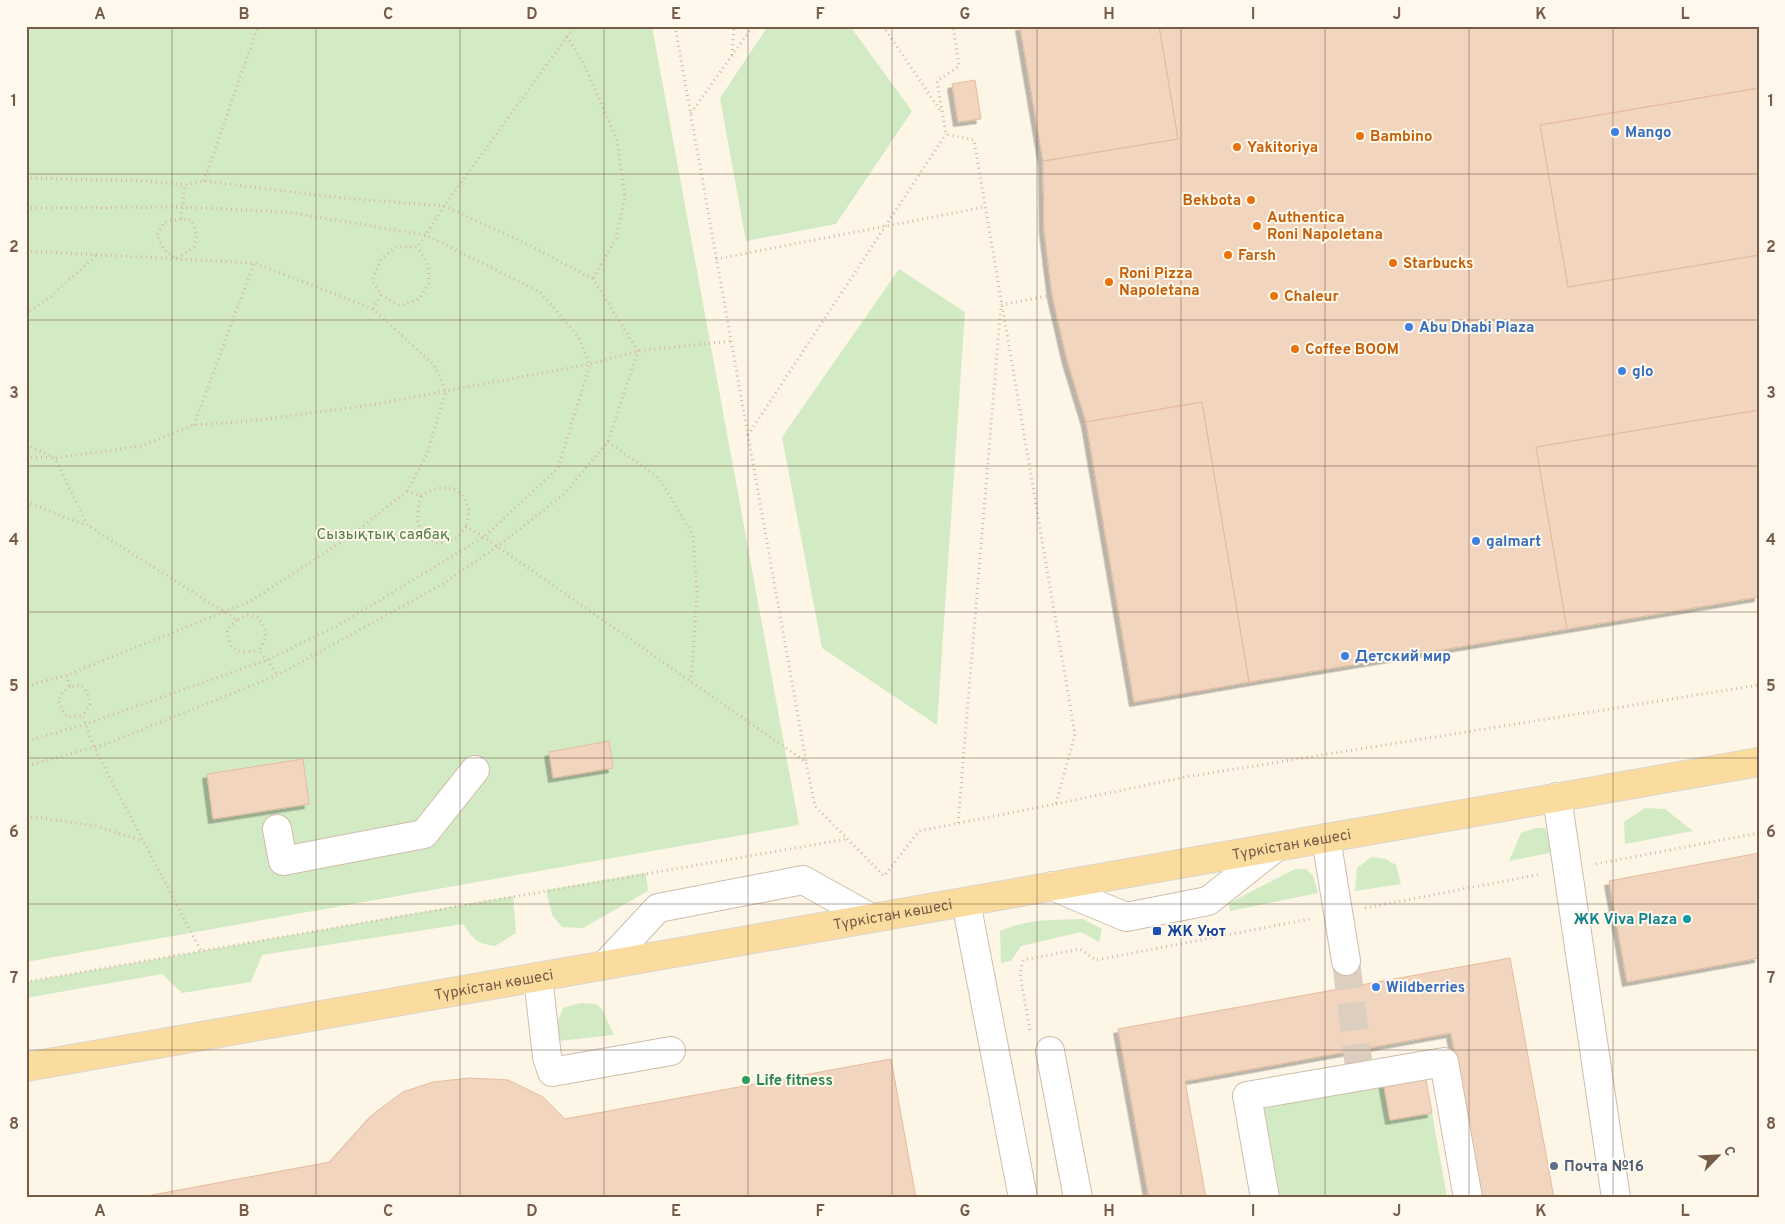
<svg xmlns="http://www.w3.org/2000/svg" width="1785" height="1224" font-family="Overpass,sans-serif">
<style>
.green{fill:#d3ebc4}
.building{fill:#f2d5be;stroke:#e5bc9e;filter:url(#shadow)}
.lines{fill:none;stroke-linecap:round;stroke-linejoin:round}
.minor-tunnel{stroke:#dccfbf;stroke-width:28;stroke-dasharray:28 14;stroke-linecap:butt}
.minor-casing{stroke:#cfbdac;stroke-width:30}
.major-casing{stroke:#dcd5d0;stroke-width:30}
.path{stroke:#d7b8a1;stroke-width:3;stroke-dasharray:1 4;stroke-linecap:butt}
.minor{stroke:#fff;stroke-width:28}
.major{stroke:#fbdc9f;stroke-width:28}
.grid{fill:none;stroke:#775c4a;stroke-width:1;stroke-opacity:0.55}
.shop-dot{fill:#3f7fe0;stroke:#fff9ed;stroke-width:2}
.food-dot{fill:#e8710a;stroke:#fff9ed;stroke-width:2}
.culture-dot{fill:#0f9aa8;stroke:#fff9ed;stroke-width:2}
.transit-dot{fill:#1a4fb4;stroke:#fff9ed;stroke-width:2}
.leisure-dot{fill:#2e9e5b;stroke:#fff9ed;stroke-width:2}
.service-dot{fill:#5c6f8a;stroke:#fff9ed;stroke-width:2}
.labels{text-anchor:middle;stroke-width:4;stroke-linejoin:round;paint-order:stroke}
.shop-label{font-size:15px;font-weight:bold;fill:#366cbe;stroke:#fff9ed;text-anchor:start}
.food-label{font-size:15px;font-weight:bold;fill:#c56008;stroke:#fff9ed;text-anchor:start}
.park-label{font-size:15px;fill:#517c42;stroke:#fff9ed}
.street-label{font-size:15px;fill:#775c4a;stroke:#fff9ed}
.culture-label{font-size:15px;font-weight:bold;fill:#0d838f;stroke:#fff9ed;text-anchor:end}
.transit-label{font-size:15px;font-weight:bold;fill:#164399;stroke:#fff9ed;text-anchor:start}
.leisure-label{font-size:15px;font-weight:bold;fill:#27864d;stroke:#fff9ed;text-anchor:start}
.service-label{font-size:15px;font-weight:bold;fill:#4e5e75;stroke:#fff9ed;text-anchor:start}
.neatline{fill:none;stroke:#775c4a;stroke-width:2}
.grid-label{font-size:16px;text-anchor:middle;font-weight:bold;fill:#775c4a}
</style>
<defs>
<filter id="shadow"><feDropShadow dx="-4.5" dy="4.5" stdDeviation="0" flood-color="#0004"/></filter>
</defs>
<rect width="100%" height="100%" fill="#fdf5e6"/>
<path class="green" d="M26 26H652L799 825 26 962Z
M768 26H850L912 111 836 224 746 241 720 98Z
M899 269 965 312 937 725 822 648 782 437Z
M1645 808 1665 809 1693 831 1625 844 1624 822Z
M1536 828H1545L1555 852 1509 861 1521 833Z
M1371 857 1386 859 1396 865 1401 884 1355 891 1357 868Z
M1295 869H1306L1313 876 1318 893 1230 911 1229 903Z
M646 873 648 891 583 928 562 927 552 915 546 890Z
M513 896 516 933 495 946C475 943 474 939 463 924L262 955 251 982 182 993 162 974 26 998V982Z
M1083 919 1102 929 1099 942 1081 932 1021 946 1011 961 1001 963 1000 931C1026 919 1054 920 1083 919Z
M580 1003 596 1004 602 1009 614 1035 558 1041 553 1033 563 1008Z
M1383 1081 1390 1120 1432 1113 1447 1197 1280 1198 1263 1102Z"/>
<path class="building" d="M1020 26H1159L1178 139 1043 161Z
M1159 26H1759V88L1540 125 1568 287 1759 255V410L1536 447 1567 629 1249 682 1202 402 1086 422 1067 360 1052 295 1044 230 1043 161 1178 139Z
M975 80 981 119 958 122 952 84Z
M1759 88V255L1568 287 1540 125Z
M1202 402 1249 682 1134 702 1086 422Z
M1759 410V597L1567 629 1536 447Z
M609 741 613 768 553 778 549 752Z
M303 759 309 804 213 819 207 774Z
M1759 853V958L1627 982 1609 881Z
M1510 958 1554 1198H1481L1451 1033 1185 1081 1206 1198H1149L1118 1029Z
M891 1059 916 1198H136L330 1162 373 1114 403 1092 433 1082 470 1078 508 1080 543 1097 565 1119Z
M1425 1074 1432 1113 1390 1120 1383 1081Z"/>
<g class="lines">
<path class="minor-tunnel" d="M1346 961 1360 1076"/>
<defs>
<path id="minor" d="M1557 797 1616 1198
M277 829 283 861 424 834 475 770
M1326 838 1346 961
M1052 886 1126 917 1208 901 1276 847
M966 902 1023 1198
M605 965 658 908 803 880 871 918
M538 977 547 1057 552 1072 671 1051
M1050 1051 1078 1198
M1265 1198 1247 1096 1444 1062 1468 1198"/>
<g id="major">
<path id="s1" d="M26 1067 1759 762"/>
</g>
</defs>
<use href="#minor" class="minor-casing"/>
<use href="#major" class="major-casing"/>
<path class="path" d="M675 26 806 761
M883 26 942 113
M567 36 585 66 617 140 625 197 616 238 593 279
M732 55 734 26
M691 113 753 26
M26 178 148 181 185 185 204 181 343 198 444 206 525 243 593 279 638 351 608 442 564 494 498 546 441 585 278 675 106 744 26 766
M204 181 258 26
M26 208 183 207 286 212 426 235 540 292 577 335 590 364 558 468 484 537 337 626 267 660 86 724 26 741
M181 219 164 222 157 235 163 249 176 259 194 247 197 236 192 220 181 219 185 185
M26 251 254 263 373 309 434 365 446 391 427 454 407 491 352 535 251 601 67 675 26 686
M716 259 985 207
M381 295 400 306 419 299 429 283 428 266 418 247
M373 309 381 295 372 280 381 259 396 247H418L444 206 575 26
M26 314 51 296 97 255
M194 425 254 263
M748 435 946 134
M608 442 659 478 693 535 697 594 691 681
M26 445 55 458 87 525 237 620 247 615 258 617C268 633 268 635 259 650L278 675
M26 457 55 458 141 446 194 425 249 421 365 406 590 364 638 351 731 341
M407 491 421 496C415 522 415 529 438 544L457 538 466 527 484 537 806 762 815 806 884 876 919 831 1056 804 1075 734 974 140 946 134 937 81 959 66 953 26
M421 496C438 485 462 482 468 508 470 513 467 522 466 527
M26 502 86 525
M237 620 227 630C230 653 238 654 259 650
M67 675 70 687 81 685 87 692 90 704 83 716 94 747 201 951 847 839
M70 687 62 693 58 701 62 710 67 717 83 716
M1056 804 1185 777 1759 685
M26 817 42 818 96 826 143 841
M958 823 1001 305 1052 295
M1596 864 1759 833
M1365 908 1541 874
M26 982 201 951
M1030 1030 1020 974 1023 960 1080 949 1096 960 1310 919"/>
<use href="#minor" class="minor"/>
<use href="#major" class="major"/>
</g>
<path class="grid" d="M172 26V1198M316 26V1198M460 26V1198M604 26V1198M748 26V1198M892 26V1198M1037 26V1198M1181 26V1198M1325 26V1198M1469 26V1198M1613 26V1198M26 174H1759M26 320H1759M26 466H1759M26 612H1759M26 758H1759M26 904H1759M26 1050H1759"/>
<g class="shop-dot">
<circle cx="1615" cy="132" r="5"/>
<circle cx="1409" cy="327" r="5"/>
<circle cx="1622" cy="371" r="5"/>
<circle cx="1476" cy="541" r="5"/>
<circle cx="1345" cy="656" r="5"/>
<circle cx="1376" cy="987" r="5"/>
</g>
<g class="food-dot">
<circle cx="1360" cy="136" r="5"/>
<circle cx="1237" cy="147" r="5"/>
<circle cx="1251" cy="200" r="5"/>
<circle cx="1257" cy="226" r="5"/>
<circle cx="1228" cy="255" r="5"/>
<circle cx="1393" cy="263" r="5"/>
<circle cx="1109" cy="282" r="5"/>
<circle cx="1274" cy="296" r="5"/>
<circle cx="1295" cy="349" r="5"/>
</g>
<circle class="culture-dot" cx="1687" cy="919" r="5"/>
<rect class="transit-dot" x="1152" y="926" width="10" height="10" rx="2.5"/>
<circle class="leisure-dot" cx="746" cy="1080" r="5"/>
<circle class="service-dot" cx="1554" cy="1166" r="5"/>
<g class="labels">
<g class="shop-label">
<text x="1625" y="137">Mango</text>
<text x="1419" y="332">Abu Dhabi Plaza</text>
<text x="1632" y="376">glo</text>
<text x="1486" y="546">galmart</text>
<text x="1355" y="661">Детский мир</text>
<text x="1386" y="992">Wildberries</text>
</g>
<g class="food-label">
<text x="1370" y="141">Bambino</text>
<text x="1247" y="152">Yakitoriya</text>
<text x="1241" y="205" text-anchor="end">Bekbota</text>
<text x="1267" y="222">Authentica<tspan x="1267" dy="17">Roni Napoletana</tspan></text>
<text x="1238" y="260">Farsh</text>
<text x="1403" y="268">Starbucks</text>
<text x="1119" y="278">Roni Pizza<tspan x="1119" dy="17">Napoletana</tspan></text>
<text x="1284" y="301">Chaleur</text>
<text x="1305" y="354">Coffee BOOM</text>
</g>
<g class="park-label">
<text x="383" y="539">Сызықтық саябақ</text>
</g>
<g class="street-label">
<text dy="5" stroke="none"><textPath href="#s1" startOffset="1285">Түркістан көшесі</textPath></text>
<text dy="5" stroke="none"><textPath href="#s1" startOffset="880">Түркістан көшесі</textPath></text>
<text dy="5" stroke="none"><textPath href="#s1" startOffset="475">Түркістан көшесі</textPath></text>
</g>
<g class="culture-label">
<text x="1677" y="924">ЖК Viva Plaza</text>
</g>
<g class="transit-label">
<text x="1167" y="936">ЖК Уют</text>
</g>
<g class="leisure-label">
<text x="756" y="1085">Life fitness</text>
</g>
<g class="service-label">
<text x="1564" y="1171">Почта №16</text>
</g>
</g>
<rect width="1785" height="1224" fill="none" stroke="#fff9ed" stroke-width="55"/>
<g transform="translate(1718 1156) rotate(66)" stroke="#fff9ed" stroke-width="4" paint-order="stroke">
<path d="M0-4L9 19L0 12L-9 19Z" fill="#775c4a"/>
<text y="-8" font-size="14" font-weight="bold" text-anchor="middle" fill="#775c4a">С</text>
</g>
<rect x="28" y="28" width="1730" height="1168" class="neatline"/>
<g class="grid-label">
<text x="100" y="19">A</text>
<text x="244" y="19">B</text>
<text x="388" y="19">C</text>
<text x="532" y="19">D</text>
<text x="676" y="19">E</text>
<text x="820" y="19">F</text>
<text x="965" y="19">G</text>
<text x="1109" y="19">H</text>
<text x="1253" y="19">I</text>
<text x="1397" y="19">J</text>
<text x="1541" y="19">K</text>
<text x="1685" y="19">L</text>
<text x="14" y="106">1</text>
<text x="1771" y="106">1</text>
<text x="14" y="252">2</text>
<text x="1771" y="252">2</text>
<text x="14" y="398">3</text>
<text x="1771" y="398">3</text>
<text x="14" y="545">4</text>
<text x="1771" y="545">4</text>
<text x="14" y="691">5</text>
<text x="1771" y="691">5</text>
<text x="14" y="837">6</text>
<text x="1771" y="837">6</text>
<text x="14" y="983">7</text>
<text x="1771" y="983">7</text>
<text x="14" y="1129">8</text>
<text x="1771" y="1129">8</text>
<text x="100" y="1216">A</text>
<text x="244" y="1216">B</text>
<text x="388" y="1216">C</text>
<text x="532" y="1216">D</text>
<text x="676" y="1216">E</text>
<text x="820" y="1216">F</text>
<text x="965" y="1216">G</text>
<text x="1109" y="1216">H</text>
<text x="1253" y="1216">I</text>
<text x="1397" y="1216">J</text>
<text x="1541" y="1216">K</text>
<text x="1685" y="1216">L</text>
</g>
</svg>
